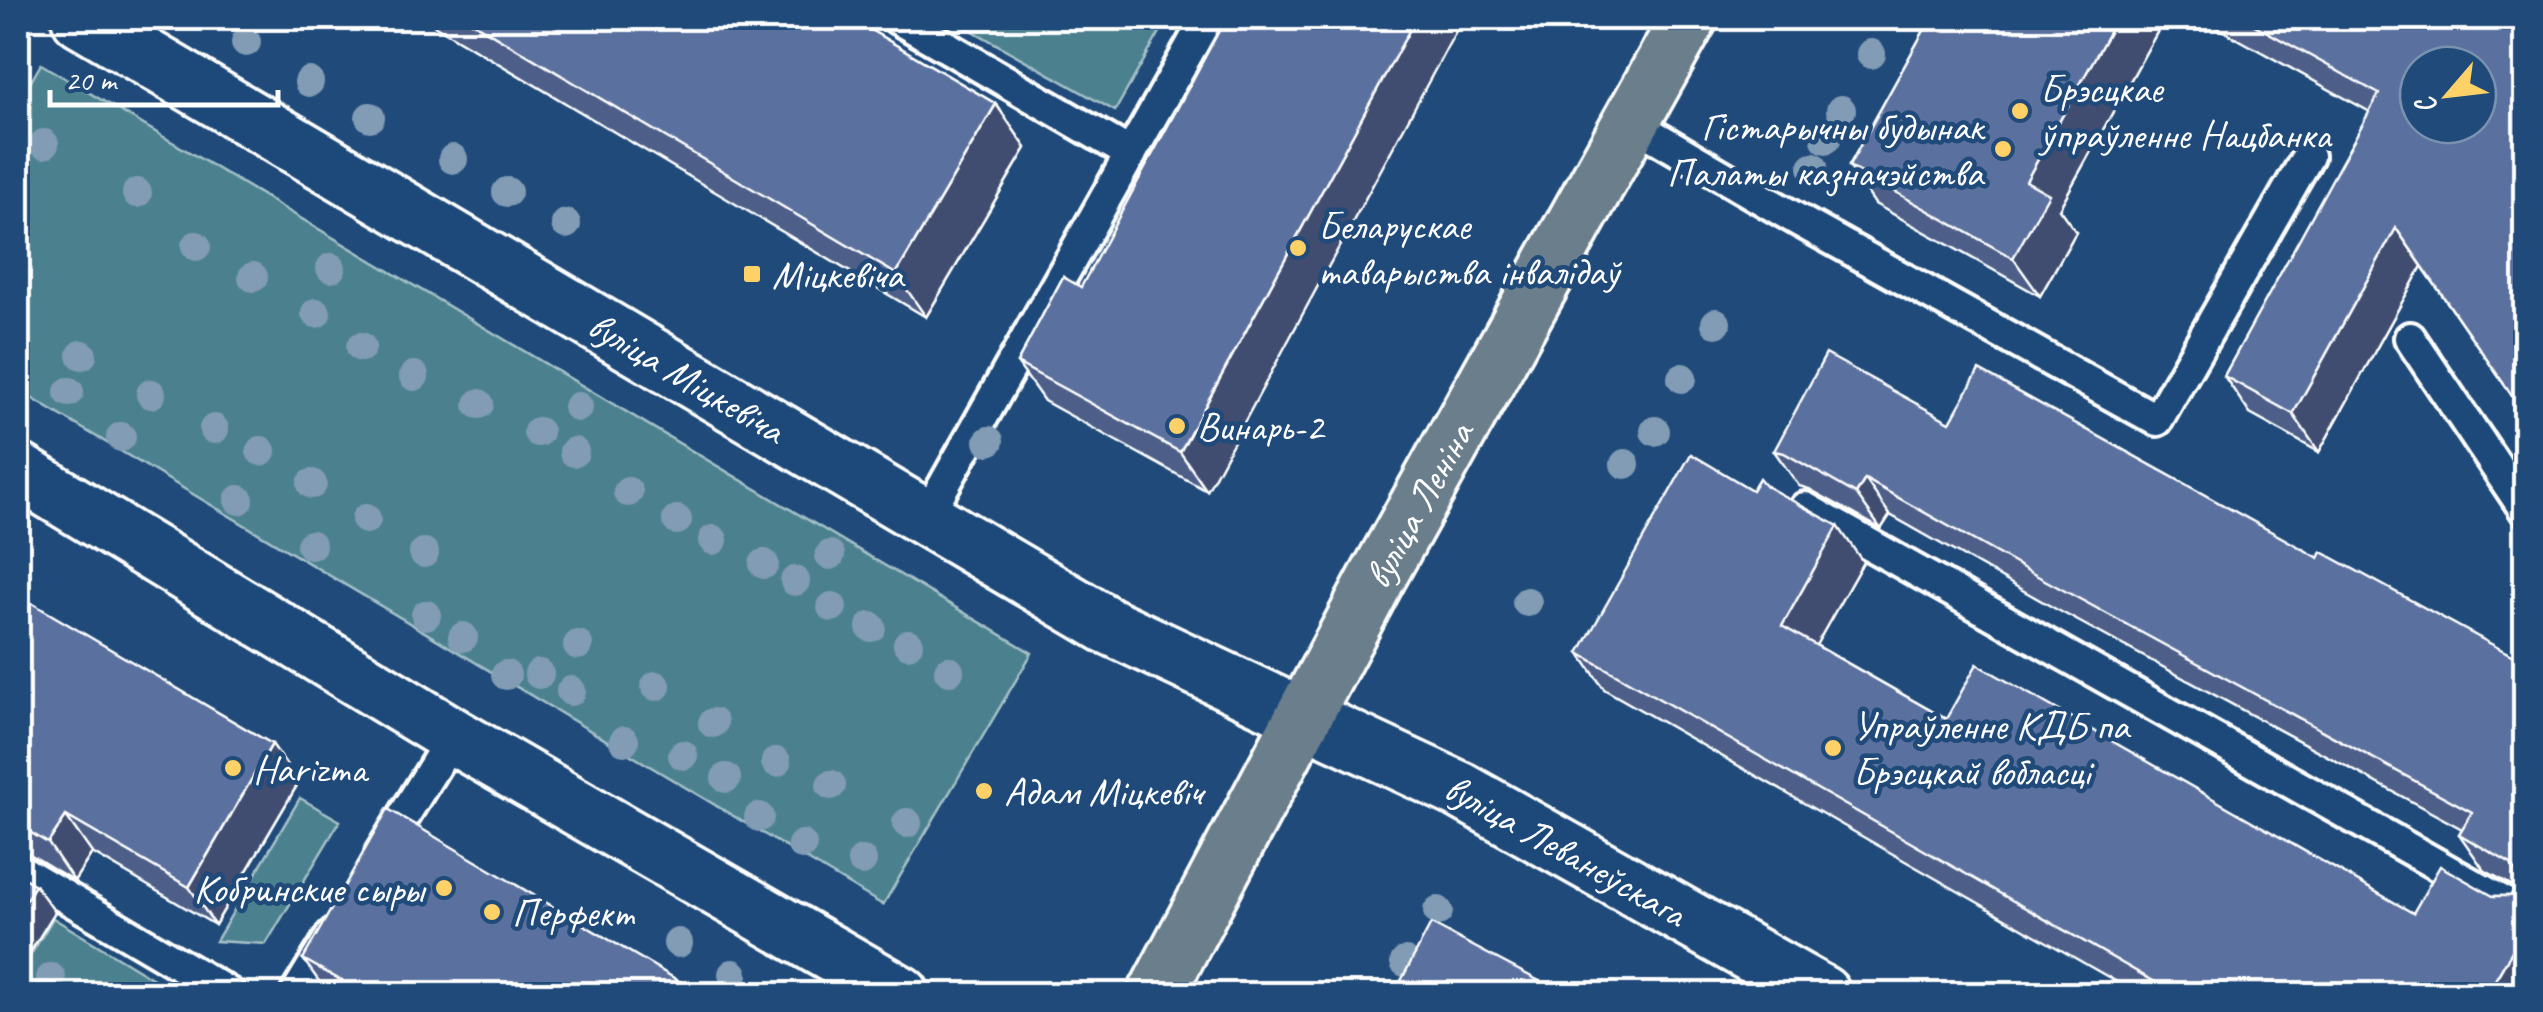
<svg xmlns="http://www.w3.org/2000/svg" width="2543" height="1012" font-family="Caveat,sans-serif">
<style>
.green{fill:#4b818f;stroke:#a5c0c7;stroke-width:2.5}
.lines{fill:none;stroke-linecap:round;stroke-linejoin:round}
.service-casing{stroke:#fff;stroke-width:38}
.minor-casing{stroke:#fff;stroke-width:62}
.secondary-casing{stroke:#fff;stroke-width:62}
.primary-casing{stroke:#fff;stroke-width:62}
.service{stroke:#1f4a7a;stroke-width:30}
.minor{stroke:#1f4a7a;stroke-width:55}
.secondary{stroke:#1f4a7a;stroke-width:55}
.primary{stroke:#6b7e8b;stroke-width:55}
.tree{fill:#819cb4}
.wall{fill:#4d5f88;stroke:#fff;stroke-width:2.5}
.shaded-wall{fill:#3f4e6f;stroke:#fff;stroke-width:2.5}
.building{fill:#5a6f9e;stroke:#fff;stroke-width:2.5;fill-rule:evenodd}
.poi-dot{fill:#ffd166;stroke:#1f4a7a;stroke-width:4}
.labels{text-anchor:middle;stroke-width:9;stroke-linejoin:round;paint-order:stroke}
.poi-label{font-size:40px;fill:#fff;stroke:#1f4a7a;text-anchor:start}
.street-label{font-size:40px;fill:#fff;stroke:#1f4a7a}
</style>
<rect width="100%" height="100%" fill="#1f4a7a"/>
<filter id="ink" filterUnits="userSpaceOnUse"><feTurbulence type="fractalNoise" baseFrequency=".01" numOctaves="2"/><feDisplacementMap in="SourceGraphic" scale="20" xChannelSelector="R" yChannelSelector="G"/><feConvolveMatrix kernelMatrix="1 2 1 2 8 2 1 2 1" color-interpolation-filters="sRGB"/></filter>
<g filter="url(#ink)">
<path class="green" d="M950 18H1168L1115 111Z
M41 64 1032 653 883 905 18 390V104Z
M300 798 340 821 266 944 216 941Z
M53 918 178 994H18V976Z"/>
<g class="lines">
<defs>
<path id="service" d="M897 18 1131 154
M1632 123 1798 220 2157 420 2308 156
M2410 338 2526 511
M1805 508 2526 915
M925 519 1207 18
M381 853 453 736
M18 869 230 994
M296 994 332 935"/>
<g id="minor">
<path id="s1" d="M1305 718 1460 790 1822 994"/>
</g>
<g id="secondary">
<path id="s2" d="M80 18 1107 625 1305 718"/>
<path d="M18 471 453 736 901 994"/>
</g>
<g id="primary">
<path id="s3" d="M1156 994 1376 580 1689 18"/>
</g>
</defs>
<use href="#service" class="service-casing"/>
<use href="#minor" class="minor-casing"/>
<use href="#secondary" class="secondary-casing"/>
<use href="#primary" class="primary-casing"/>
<use href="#service" class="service"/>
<use href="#minor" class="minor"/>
<use href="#secondary" class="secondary"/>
<use href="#primary" class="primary"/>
</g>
<g class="tree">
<circle cx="246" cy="42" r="15"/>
<circle cx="1871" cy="54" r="15"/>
<circle cx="309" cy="82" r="15"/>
<circle cx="1841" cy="110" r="15"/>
<circle cx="370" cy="117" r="15"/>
<circle cx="1826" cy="139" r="15"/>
<circle cx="44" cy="144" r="15"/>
<circle cx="453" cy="159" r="15"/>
<circle cx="1813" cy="167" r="15"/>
<circle cx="507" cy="192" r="15"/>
<circle cx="137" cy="193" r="15"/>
<circle cx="566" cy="224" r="15"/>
<circle cx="196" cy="246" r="15"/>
<circle cx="331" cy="268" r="15"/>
<circle cx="253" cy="277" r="15"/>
<circle cx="316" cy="313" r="15"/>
<circle cx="1716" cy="323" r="15"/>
<circle cx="361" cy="347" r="15"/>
<circle cx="82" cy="355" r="15"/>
<circle cx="414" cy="376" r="15"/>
<circle cx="1682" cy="378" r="15"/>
<circle cx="69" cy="392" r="15"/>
<circle cx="151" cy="394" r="15"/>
<circle cx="479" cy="404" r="15"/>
<circle cx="578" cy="407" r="15"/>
<circle cx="214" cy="429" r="15"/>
<circle cx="1655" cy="431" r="15"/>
<circle cx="538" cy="432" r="15"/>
<circle cx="121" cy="437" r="15"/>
<circle cx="989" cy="441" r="15"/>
<circle cx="261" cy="451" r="15"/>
<circle cx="574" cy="452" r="15"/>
<circle cx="1625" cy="464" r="15"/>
<circle cx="312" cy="484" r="15"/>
<circle cx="628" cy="492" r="15"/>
<circle cx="239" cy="500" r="15"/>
<circle cx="366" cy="519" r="15"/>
<circle cx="677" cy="520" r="15"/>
<circle cx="713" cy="540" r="15"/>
<circle cx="311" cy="545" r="15"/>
<circle cx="424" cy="553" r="15"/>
<circle cx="830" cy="555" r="15"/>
<circle cx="764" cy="564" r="15"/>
<circle cx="795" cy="581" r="15"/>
<circle cx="1527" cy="602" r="15"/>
<circle cx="832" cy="607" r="15"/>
<circle cx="426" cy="615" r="15"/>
<circle cx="871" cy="627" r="15"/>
<circle cx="463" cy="637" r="15"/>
<circle cx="908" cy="644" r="15"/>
<circle cx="578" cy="645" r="15"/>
<circle cx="949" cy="671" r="15"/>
<circle cx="539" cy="674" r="15"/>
<circle cx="506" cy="675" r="15"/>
<circle cx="656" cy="686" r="15"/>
<circle cx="571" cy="691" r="15"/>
<circle cx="713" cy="723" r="15"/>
<circle cx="624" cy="741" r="15"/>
<circle cx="683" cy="755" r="15"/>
<circle cx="776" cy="762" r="15"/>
<circle cx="726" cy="778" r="15"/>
<circle cx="831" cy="785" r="15"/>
<circle cx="759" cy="817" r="15"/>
<circle cx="907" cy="823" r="15"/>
<circle cx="802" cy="845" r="15"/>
<circle cx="862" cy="861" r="15"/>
<circle cx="1438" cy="911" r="15"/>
<circle cx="678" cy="943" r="15"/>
<circle cx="1405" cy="962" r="15"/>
<circle cx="733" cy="974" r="15"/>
<circle cx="51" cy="978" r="15"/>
</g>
<path class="wall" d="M422 18H850L996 104 1026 148 926 317Z
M1931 18H2165L2059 209 2076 232 2040 296 1875 204 1849 166Z
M2200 18H2526V416L2422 266 2319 452 2250 414 2224 376 2370 112Z
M1063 277 1207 491 1044 401 1017 363Z
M1950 422 2319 558 2526 663V994H2138L1604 689 1579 653 1752 490 1766 486 1863 562 1816 645 1946 719 2413 913 2493 896H2510L2517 888 2484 870 2459 834 2462 829 2054 608 1890 515 1881 529 1809 489 1799 486 1774 451Z
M18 595 299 782 215 925 92 853 74 881 28 853H18Z
M303 959 701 994H328Z"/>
<path class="shaded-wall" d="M1416 18H1463L1207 491 1180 452Z
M2117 18H2165L2059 209 2076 232 2040 296 2013 258 2026 181Z
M996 104 1026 148 926 317 896 274Z
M2396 228 2422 266 2319 452 2293 414Z
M1865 479 1890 515 1881 529 1856 494Z
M1838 526 1863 562 1807 661 1782 626Z
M272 744 299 782 215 925 189 887Z
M66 816 92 853 74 881 48 843Z
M35 885 55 912 18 972V914Z
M2526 927V994H2487Z"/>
<path class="building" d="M465 18H850L996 104 896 274Z
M1226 18H1416L1180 452 1017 363 1063 277 1081 287Z
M1931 18H2117L2026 181 2049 194 2013 258 1849 166Z
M2242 18H2526V205L2517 207 2526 220V416L2396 228 2293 414 2224 376 2379 94ZM2418 65H2478V125H2418Z
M1826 354 1950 422 1979 370 2319 558 2322 552 2526 663V927L2487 994H2176L1579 653 1691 454 1752 490 1759 478 1766 486 1838 526 1782 626 1946 719 1977 664 2413 913 2440 866 2493 896H2510L2517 889 2520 878 2511 864 2459 834 2472 812 2030 572 1865 479 1856 494 1784 453 1774 451Z
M18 595 272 744 189 887 66 816 48 843 18 825Z
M388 809 701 994H421L419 993 418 994H365L303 959Z
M18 874 35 885 18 914Z
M1431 924 1564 994H1394Z"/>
</g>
<g class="poi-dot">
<circle cx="2020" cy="111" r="10"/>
<circle cx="2003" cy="149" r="10"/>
<circle cx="1298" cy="248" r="10"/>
<rect x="742" y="264" width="20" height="20" rx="5"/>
<circle cx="1177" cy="426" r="10"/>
<circle cx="1833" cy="748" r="10"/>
<circle cx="233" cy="768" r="10"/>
<circle cx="984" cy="791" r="10"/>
<circle cx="444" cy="888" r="10"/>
<circle cx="492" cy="912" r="10"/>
</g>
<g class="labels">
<g class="poi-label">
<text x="2040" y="102">Брэсцкае<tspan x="2040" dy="46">ўпраўленне Нацбанка</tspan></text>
<text x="1983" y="140" text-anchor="end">Гістарычны будынак<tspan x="1983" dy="46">Палаты казначэйства</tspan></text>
<text x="1318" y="239">Беларускае<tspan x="1318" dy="46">таварыства інвалідаў</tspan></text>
<text x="772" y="288">Міцкевіча</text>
<text x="1197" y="440">Винарь-2</text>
<text x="1853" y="739">Упраўленне КДБ па<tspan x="1853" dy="46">Брэсцкай вобласці</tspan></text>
<text x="253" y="782">Harizma</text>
<text x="1004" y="805">Адам Міцкевіч</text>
<text x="424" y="902" text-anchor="end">Кобринские сыры</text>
<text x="512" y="926">Перфект</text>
</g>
<g class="street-label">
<text dy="14" stroke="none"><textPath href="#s2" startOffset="705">вуліца Міцкевіча</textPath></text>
<text dy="14" stroke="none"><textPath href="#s3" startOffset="555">вуліца Леніна</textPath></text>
<text dy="14" stroke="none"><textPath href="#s1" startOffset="292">вуліца Леванеўскага</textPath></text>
</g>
</g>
<rect width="2543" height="1012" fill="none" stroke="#1f4a7a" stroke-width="60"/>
<rect x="30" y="30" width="2483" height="952" fill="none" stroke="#fff" stroke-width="4" filter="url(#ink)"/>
<g transform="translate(2448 95) rotate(242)"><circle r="48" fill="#1f4a7a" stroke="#7992af" stroke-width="2.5"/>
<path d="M0-8L18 38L0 25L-18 38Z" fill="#ffd166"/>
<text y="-15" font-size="28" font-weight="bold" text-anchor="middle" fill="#ffffff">С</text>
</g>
<path d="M50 90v15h228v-15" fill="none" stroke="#ffffff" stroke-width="5"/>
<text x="65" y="90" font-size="30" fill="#ffffff" stroke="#1f4a7a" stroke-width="8" paint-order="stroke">20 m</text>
</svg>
